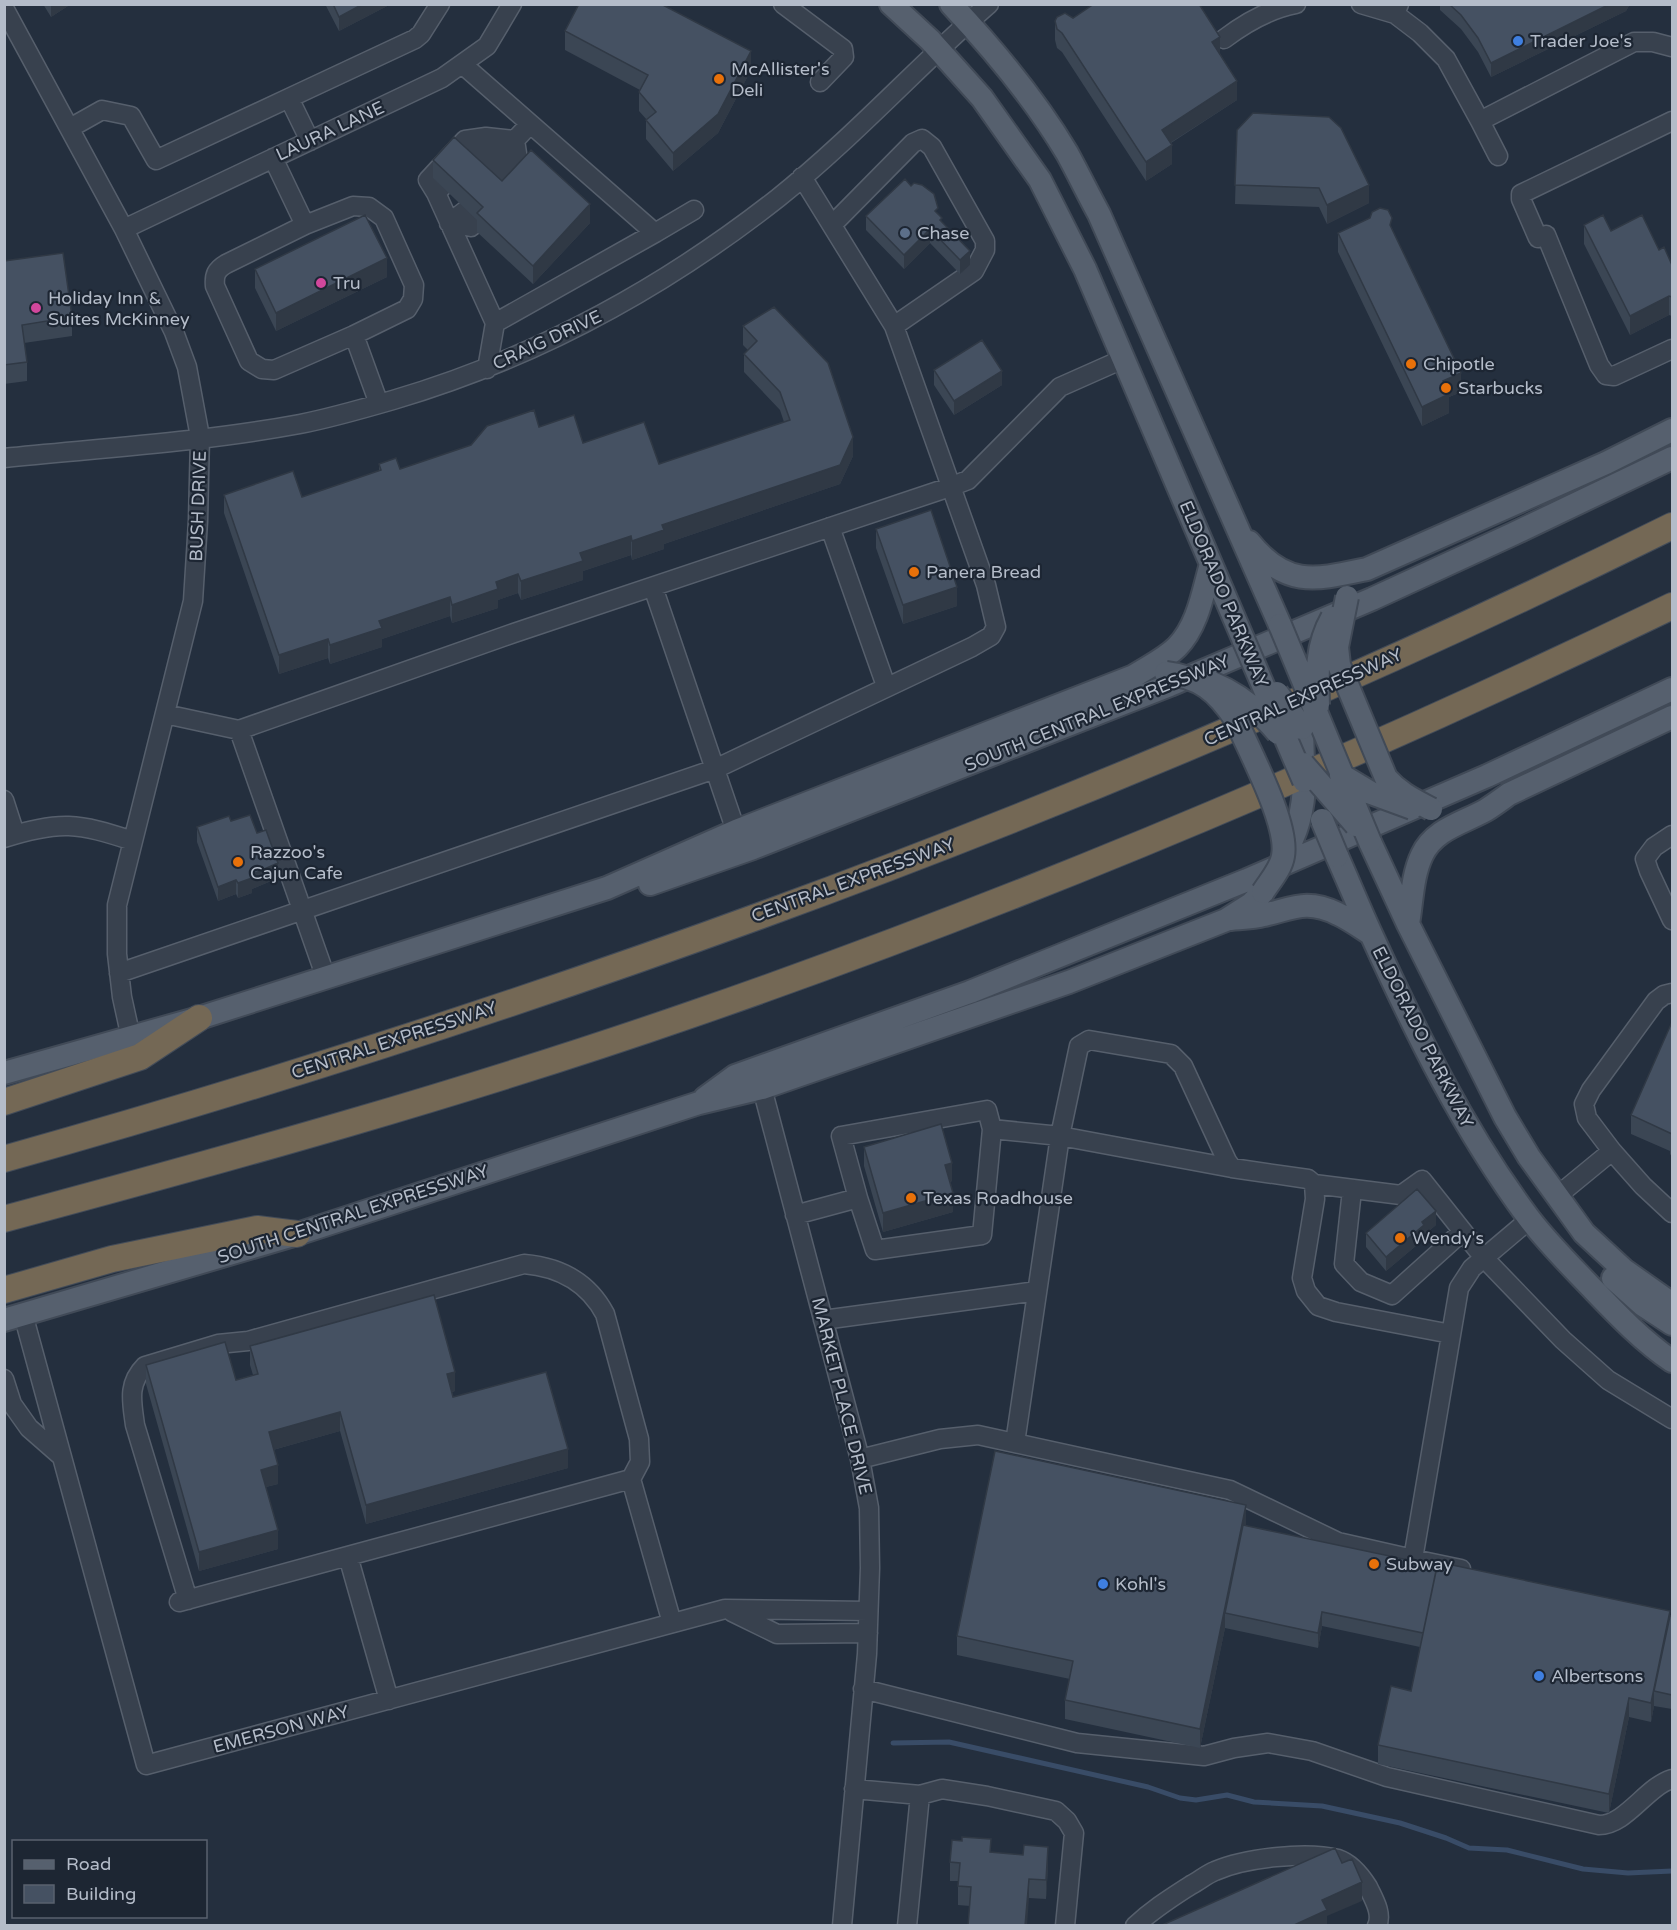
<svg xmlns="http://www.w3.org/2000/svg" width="1677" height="1930" font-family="'Varela Round',sans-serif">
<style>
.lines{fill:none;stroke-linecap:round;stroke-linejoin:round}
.stream{stroke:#394c67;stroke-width:5}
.minor-casing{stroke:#565f6c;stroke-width:21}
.major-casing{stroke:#414a57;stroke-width:26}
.highway-casing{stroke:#434c59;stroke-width:28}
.minor{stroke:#38414e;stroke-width:18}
.major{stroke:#56606e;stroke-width:22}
.highway{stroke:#746855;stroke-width:26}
.major-bridge-casing{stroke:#414a57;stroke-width:26;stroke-linecap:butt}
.major-bridge{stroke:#56606e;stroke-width:22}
.wall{fill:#3b4654}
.shaded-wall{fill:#303945}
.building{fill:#455162;stroke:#303945;stroke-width:1.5}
.shop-dot{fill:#3f7fe0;stroke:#1d2633;stroke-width:2}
.food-dot{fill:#e8710a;stroke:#1d2633;stroke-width:2}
.service-dot{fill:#5c6f8a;stroke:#1d2633;stroke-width:2}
.hotel-dot{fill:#d1479c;stroke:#1d2633;stroke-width:2}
.labels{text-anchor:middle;stroke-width:4.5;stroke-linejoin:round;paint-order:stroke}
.poi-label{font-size:18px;fill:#b4bcc9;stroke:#1d2633;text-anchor:start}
.street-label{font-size:18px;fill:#b4bcc9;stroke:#1d2633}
</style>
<rect width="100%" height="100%" fill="#242f3e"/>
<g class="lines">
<path class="stream" d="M893 1743 949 1742 1148 1787 1180 1798 1196 1800 1227 1795 1254 1802 1322 1806 1400 1823 1446 1838 1469 1848 1507 1850 1583 1869 1628 1873 1672 1871"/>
<defs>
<path id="minor" d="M783 4 843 49 844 57 820 82
M1361 4 1395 14
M1399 4 1395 14 1420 33 1446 59 1480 121 1634 42H1653L1672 47
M4 8 124 229 174 332 187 367 200 437 198 521 193 601 117 905V954L122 997 131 1038
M1224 39C1245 23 1270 9 1296 4
M462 64 655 233 495 323 487 369
M1480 121 1498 156
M70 128 102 110 131 116 156 160 289 98
M310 141 289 98 415 39 421 34 440 4
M273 158 305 225 226 264C216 270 214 275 215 286L249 361 262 369 274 370 354 335 379 404
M462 163 486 137 515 140 530 124
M475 175 494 153 515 140
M511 182 520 173 515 140
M442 187 436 193 495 323
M487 187 507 163 514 142
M436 193 428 180 465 140 486 137
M449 223 471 227 477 221
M449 223 466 210
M305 225 353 206 369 207 384 218 414 285 413 299 407 309 354 335
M832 225 913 143 922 139 932 147 985 241V250L974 271 894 326
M124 229 442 78 487 46 512 4
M655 233 694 210
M1546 235 1599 365 1606 375 1614 376 1672 349
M1538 238 1521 199V194L1672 121
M4 458C103 448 203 442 300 424 331 418 362 409 393 400 536 358 661 290 778 198 853 138 917 67 989 4
M830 527 886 686
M653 587 736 831
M165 714 239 730 514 633 950 487 968 480 1060 387 1123 359
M239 730 326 978
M4 800 15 834
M1672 835 1654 847 1645 859 1649 871 1672 920
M4 838C60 820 78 823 133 841
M119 973 715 769 972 647 991 636 996 627 986 585 894 326 802 177
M1672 993 1664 995 1656 1001 1591 1090 1584 1104 1587 1118 1612 1151 1643 1186 1672 1213
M762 1088 860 1459 869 1508 870 1568 867 1654 842 1926
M1232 1168 1060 1136 1079 1046 1089 1040 1171 1054 1183 1066 1227 1161 1232 1168 1308 1179 1314 1184 1315 1199 1302 1278 1306 1291 1318 1306 1336 1312 1451 1334
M1314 1184 1401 1195 1422 1180 1484 1258 1563 1340 1608 1380 1672 1419
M1352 1190 1344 1264 1361 1282 1392 1295 1462 1232
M1556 1197 1612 1151
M858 1198 875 1250 982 1235 992 1129
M795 1215 858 1198 841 1136 987 1110 992 1129 1060 1136 1015 1443
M23 1314 146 1765 725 1609 868 1611
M823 1320 1037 1291
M4 1379 12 1404 29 1428 61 1456
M860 1459 940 1439 978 1435 1230 1490 1338 1542 1413 1559 1459 1288 1472 1268 1530 1219
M1413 1559 1461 1569
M188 1600 135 1425C132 1402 127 1384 145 1366L218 1344 248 1341 524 1264C559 1267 588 1282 605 1314L639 1439 640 1462 631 1479
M179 1602 348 1556
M732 1612 777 1634 868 1633
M863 1689 1077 1743 1204 1756 1234 1748 1268 1743 1312 1751 1387 1777 1599 1825C1626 1825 1646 1787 1672 1779
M389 1700 348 1556 631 1479 672 1623
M854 1789 920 1795 907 1926
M920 1795 942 1789 987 1796 1056 1811 1067 1821 1074 1833 1065 1926
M1135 1926C1153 1909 1171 1898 1191 1885 1199 1881 1207 1874 1215 1871 1245 1858 1306 1851 1338 1859 1350 1863 1361 1876 1368 1887 1373 1898 1383 1913 1377 1926"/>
<path id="major" d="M891 4 930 40 982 98 1040 180 1085 269 1244 641
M951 4C994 50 1035 99 1067 153 1078 173 1088 194 1099 214L1280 625
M1249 542C1286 588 1315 580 1367 569L1606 463 1672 430
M1302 728 1303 764
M1370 842 1408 924 1505 1117 1529 1157 1584 1233 1624 1270 1672 1304
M1337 856C1349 883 1360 910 1372 936 1416 1033 1464 1131 1528 1217 1546 1241 1568 1263 1589 1285 1615 1312 1641 1340 1672 1361
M1283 857C1297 834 1304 808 1304 781
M650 884 753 848 1170 685 1372 599 1513 534 1672 458
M1231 919C1242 918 1253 918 1264 915 1294 908 1307 899 1338 914 1349 919 1360 927 1371 934
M1408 924C1412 901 1412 876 1422 855 1434 829 1463 823 1486 810 1494 805 1502 799 1509 794L1672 717
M4 1073 199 1018 607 888 736 831 1134 676C1148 667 1165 659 1177 647 1198 626 1203 592 1211 564
M705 1098 735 1076 970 992 1247 880 1487 776 1672 689
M1613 1278 1643 1305 1672 1324
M4 1320 297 1234 699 1103 762 1088 1069 982 1226 920 1251 904 1263 892"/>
<path id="highway" d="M4 1102 140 1057 199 1018
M4 1159C577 998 1139 790 1672 526
M4 1219C235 1157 465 1093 690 1015 1026 899 1353 760 1672 606
M4 1290 112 1259 257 1229 297 1234"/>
</defs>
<use href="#minor" class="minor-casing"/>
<use href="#major" class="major-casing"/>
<use href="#highway" class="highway-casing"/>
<use href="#minor" class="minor"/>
<use href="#major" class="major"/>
<use href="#highway" class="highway"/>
<defs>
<path id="major-bridge" d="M1347 597 1337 647 1339 665 1386 778C1399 793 1414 800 1431 809
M1280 625 1370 842
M1244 641 1304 781
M1166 673C1200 677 1217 691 1236 720 1249 751 1289 824 1283 856 1281 869 1270 881 1263 892
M1212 683C1239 694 1259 710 1278 733
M1277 693 1302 728
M1318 705C1317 674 1316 646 1332 618
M1303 764 1356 825
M1341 775 1371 793 1412 808
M1322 820 1337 856"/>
</defs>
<use href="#major-bridge" class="major-bridge-casing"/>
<use href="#major-bridge" class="major-bridge"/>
</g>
<path class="wall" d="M43 4H71L51 17Z
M325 4H391L339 31Z
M1440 4H1630L1626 11 1491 77 1478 52 1461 29 1440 10Z
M1073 18 1220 54 1237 100 1171 143 1172 164 1146 181 1062 52 1057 48 1055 40V21Z
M565 31 751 70 718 133 673 171 646 139V120H647L639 111V92L640 90 565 50Z
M1237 130 1369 203 1327 224 1319 207 1235 204Z
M433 160 502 181 590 223 533 284 477 232V220L433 178Z
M938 214 942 222 970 265 960 274 930 243 904 269 866 230V216Z
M1584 225 1611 231 1659 250 1672 265V316L1669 315 1630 335 1584 244Z
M1392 230 1461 392 1449 397V413L1422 426 1338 252V233Z
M4 261 72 317V336L24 343 27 362V381L4 384Z
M255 269 387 277 276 331 255 288Z
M774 307 853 456 840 484 664 544V549L632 560 631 555 583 571V580L521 600 518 593 498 600V608L452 623 450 616 382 639V647L330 664 328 658 279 674 224 513V495L302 497 379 471V464L400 469 539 427 583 443 659 464 784 422 780 410 744 372V354L748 350 743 345V326Z
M934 370 1002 385 954 415 934 385Z
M876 529 957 606 903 624 876 548Z
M231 821 257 833 278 878 252 889V893L238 898 236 894 218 901 197 842V827Z
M1672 1022V1157L1670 1154V1151L1631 1134V1115Z
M864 1147 952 1181 950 1182 953 1212 883 1232 864 1166Z
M1436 1225 1424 1235V1239L1386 1271 1366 1247V1233Z
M250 1346 455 1391 452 1392 453 1397 568 1468 366 1524 340 1431 273 1450 278 1484 266 1487 278 1549 199 1571 146 1384V1365L236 1380 253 1375 250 1365Z
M1246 1524V1526L1672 1616V1709L1654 1706 1651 1722 1629 1717 1609 1813 1378 1764V1745L1411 1691 1420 1647 1322 1626 1318 1648 1225 1628 1200 1748 1065 1719V1700L1070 1679 957 1655V1636Z
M991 1852 1048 1866 1046 1899 1029 1898 970 1906 958 1905V1881H950V1862Z"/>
<path class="shaded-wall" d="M51 4H71L51 17Z
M363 4H391L339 31V17Z
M1610 4H1630L1626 11 1491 77V63Z
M1220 37V55L1212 42Z
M751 51V70L718 133 673 171V153Z
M1237 81V100L1162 148V130Z
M1172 145V164L1146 181V162Z
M1369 185V203L1327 224V205Z
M590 204V223L533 284V266Z
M930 229V243L904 269V255Z
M970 251V265L960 274V260Z
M387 258V277L276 331V313Z
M1669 296V315L1630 335V316Z
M1002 371V385L954 415V401Z
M1461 373V392L1449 397V413L1422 426V407L1443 381Z
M853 437V456L840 484 664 544V549L632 560V541L662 525Z
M631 536V555L583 571V580L521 600V581L580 553Z
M518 574V593L498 600V608L452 623V605L496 582Z
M957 587V606L903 624V605Z
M450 597V616L382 639V647L330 664V645L379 621Z
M328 639V658L279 674V655Z
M278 863V878L252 889V893L238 898V883L251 875Z
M236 880V894L218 901V887Z
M952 1163V1181L945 1183V1165Z
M953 1193V1212L883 1232V1213Z
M1436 1211V1225L1424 1235V1239L1386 1271V1257L1422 1222Z
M455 1372V1391L447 1393V1374Z
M340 1412V1431L269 1451V1432Z
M568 1449V1468L366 1524V1505Z
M278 1465V1484L261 1488V1470Z
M1246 1505V1524L1228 1614 1225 1613V1628L1200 1748V1729Z
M278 1530V1549L199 1571V1552Z
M1670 1611V1630L1654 1691V1706L1651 1722V1703Z
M1322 1612V1626L1318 1648V1633Z
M1629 1698V1717L1609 1813V1794Z
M1048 1847V1866L1046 1899V1880Z
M1029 1879V1898L1027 1926H1025Z
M1362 1882V1901L1327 1916V1926H1292L1322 1900Z"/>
<path class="building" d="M333 4H363L339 17Z
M579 4H661L751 51 718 114 673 153 646 120 656 112 639 92 648 75 565 31Z
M1094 4H1199L1220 37 1212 42 1237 81 1162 130 1172 145 1146 162 1062 33 1057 29 1055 21 1057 17 1065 13 1073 18Z
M1449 4H1610L1491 63 1478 38 1461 15Z
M1253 113 1329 117 1341 128 1369 185 1327 205 1319 188 1235 185 1237 130Z
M454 137 502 181 531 150 590 204 533 266 477 213 483 207 433 160Z
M905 179 911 186 914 183 922 185 934 194 938 208 935 211 942 218 940 220 970 251 960 260 930 229 904 255 866 216Z
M1380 208 1388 210 1392 218 1390 225 1461 373 1443 381 1449 394 1422 407 1338 233 1370 218 1372 212Z
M365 215 387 258 276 313 255 269Z
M1603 215 1611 231 1642 215 1659 250 1664 247 1672 265V297L1669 296 1630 316 1584 225Z
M63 253 72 317 22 325 27 362 4 365V261Z
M774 307 828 363 853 437 840 465 662 525 664 530 632 541 631 536 580 553 583 561 521 581 518 574 496 582 498 589 452 605 450 597 379 621 382 628 330 645 328 639 279 655 224 495 293 471 302 497 381 470 379 464 396 458 400 469 471 445 487 426 534 410 539 427 574 415 583 443 644 422 659 464 790 420 780 392 744 354 757 341 743 326Z
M982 340 1002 371 954 401 934 370Z
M931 510 957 587 903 605 876 529Z
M250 815 257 833 266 830 278 863 251 875 252 878 238 883 236 880 218 887 197 827 229 816 231 821Z
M1672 1022V1134L1631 1115Z
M941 1124 952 1163 945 1165 953 1193 883 1213 864 1147Z
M1417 1189 1436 1211 1422 1222 1424 1225 1386 1257 1366 1233Z
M434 1295 455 1372 447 1374 453 1397 546 1372 568 1449 366 1505 340 1412 269 1432 278 1465 261 1470 278 1530 199 1552 146 1365 225 1342 236 1380 258 1374 250 1346Z
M995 1451 1246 1505 1200 1729 1065 1700 1073 1661 957 1636Z
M1243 1525 1437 1566 1423 1633 1322 1612 1318 1633 1225 1613Z
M1438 1562 1670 1611 1651 1703 1629 1698 1609 1794 1378 1745 1391 1686 1411 1691Z
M1670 1616H1672V1695L1654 1691Z
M962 1837 991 1839 990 1852 1023 1855 1024 1845 1048 1847 1046 1880 1029 1879 1025 1926H968L971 1887 958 1886 960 1863 950 1862 952 1840 962 1841Z
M1335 1848 1342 1863 1352 1859 1362 1882 1322 1900 1327 1910 1292 1926H1160Z"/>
<g class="shop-dot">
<circle cx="1518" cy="41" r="6"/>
<circle cx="1103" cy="1584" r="6"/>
<circle cx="1539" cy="1676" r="6"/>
</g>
<g class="food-dot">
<circle cx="719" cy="79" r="6"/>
<circle cx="1411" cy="364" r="6"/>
<circle cx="1446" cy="388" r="6"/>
<circle cx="914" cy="572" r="6"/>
<circle cx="238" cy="862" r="6"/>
<circle cx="911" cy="1198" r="6"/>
<circle cx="1400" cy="1238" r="6"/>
<circle cx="1374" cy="1564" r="6"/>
</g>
<circle class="service-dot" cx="905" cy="233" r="6"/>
<g class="hotel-dot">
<circle cx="321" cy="283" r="6"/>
<circle cx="36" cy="308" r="6"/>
</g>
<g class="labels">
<g class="poi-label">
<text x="1530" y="47">Trader Joe's</text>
<text x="731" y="75">McAllister's<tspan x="731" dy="21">Deli</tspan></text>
<text x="917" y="239">Chase</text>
<text x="333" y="289">Tru</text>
<text x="48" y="304">Holiday Inn &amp;<tspan x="48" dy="21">Suites McKinney</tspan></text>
<text x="1423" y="370">Chipotle</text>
<text x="1458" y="394">Starbucks</text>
<text x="926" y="578">Panera Bread</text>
<text x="250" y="858">Razzoo's<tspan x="250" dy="21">Cajun Cafe</tspan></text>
<text x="923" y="1204">Texas Roadhouse</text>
<text x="1412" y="1244">Wendy's</text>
<text x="1386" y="1570">Subway</text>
<text x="1115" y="1590">Kohl's</text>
<text x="1551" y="1682">Albertsons</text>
</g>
<g class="street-label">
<text transform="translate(330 131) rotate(-25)" y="6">LAURA LANE</text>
<text transform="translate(547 340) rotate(-25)" y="6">CRAIG DRIVE</text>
<text transform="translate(198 506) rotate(-88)" y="6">BUSH DRIVE</text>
<text transform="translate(1224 594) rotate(67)" y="6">ELDORADO PARKWAY</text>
<text transform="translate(1303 697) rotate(-24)" y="6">CENTRAL EXPRESSWAY</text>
<text transform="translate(1097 713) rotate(-22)" y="6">SOUTH CENTRAL EXPRESSWAY</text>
<text transform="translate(853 880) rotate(-20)" y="6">CENTRAL EXPRESSWAY</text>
<text transform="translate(1423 1037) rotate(63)" y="6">ELDORADO PARKWAY</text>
<text transform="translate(394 1040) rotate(-18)" y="6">CENTRAL EXPRESSWAY</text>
<text transform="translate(353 1214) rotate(-18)" y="6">SOUTH CENTRAL EXPRESSWAY</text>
<text transform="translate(842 1396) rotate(76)" y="6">MARKET PLACE DRIVE</text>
<text transform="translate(281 1729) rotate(-15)" y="6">EMERSON WAY</text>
</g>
</g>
<rect width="1677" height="1930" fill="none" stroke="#b4bcc9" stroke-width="12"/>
<rect x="12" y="1840" width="195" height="78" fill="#1d2633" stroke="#59626f" stroke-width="1.5"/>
<rect x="24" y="1860" width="30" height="9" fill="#56606e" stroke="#59626f" stroke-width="1.5"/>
<text x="66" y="1870" font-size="18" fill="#b4bcc9">Road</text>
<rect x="24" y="1885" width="30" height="18" fill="#455162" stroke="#59626f" stroke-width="1.5"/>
<text x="66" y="1900" font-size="18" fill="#b4bcc9">Building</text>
</svg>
